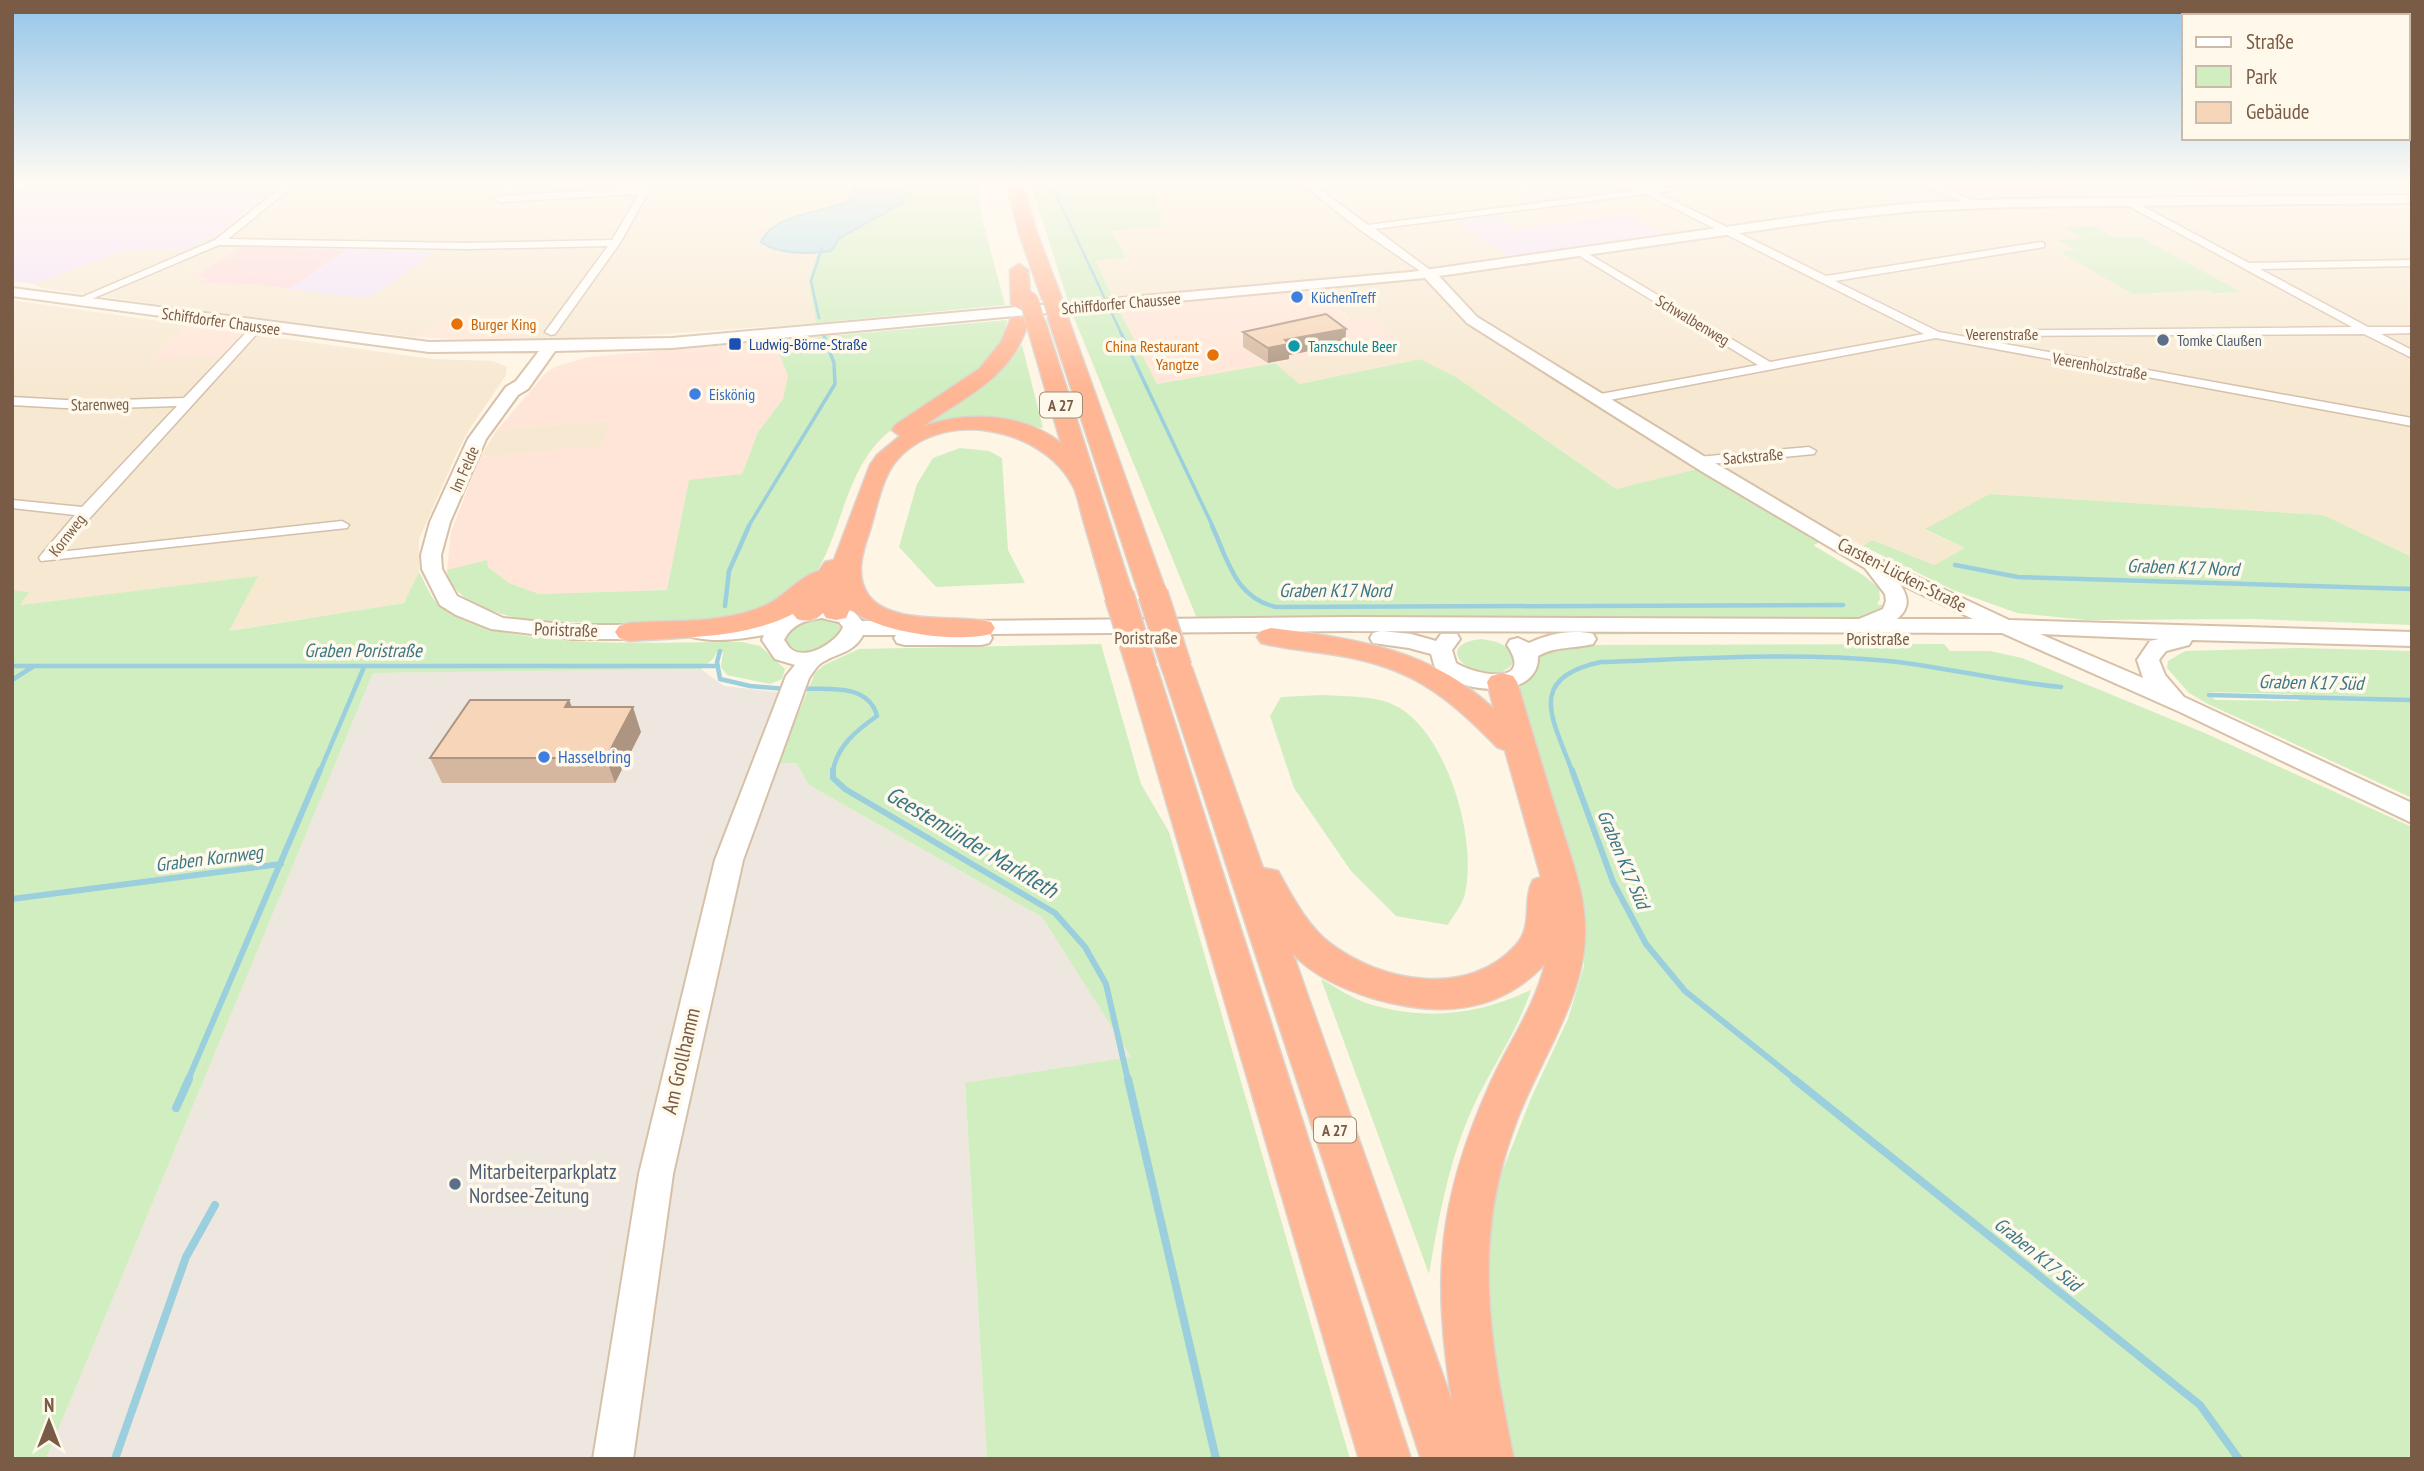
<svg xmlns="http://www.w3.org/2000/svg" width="2424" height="1471" font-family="'PT Sans Narrow',sans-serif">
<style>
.residential{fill:#f7e8d1}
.commercial{fill:#ffe5d7}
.industrial{fill:#eee7df}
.education{fill:#f3e0fb}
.medical{fill:#fdd6d8}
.green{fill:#d0eec0;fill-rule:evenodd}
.water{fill:#b6e0ea;stroke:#9bcfdd;stroke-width:2}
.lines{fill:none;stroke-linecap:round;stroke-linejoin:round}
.stream-far4{stroke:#9bcfdd;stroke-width:2.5}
.stream-far3{stroke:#9bcfdd;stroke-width:3.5}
.stream-far2{stroke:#9bcfdd;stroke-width:4.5}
.stream-far1{stroke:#9bcfdd;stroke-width:6}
.stream{stroke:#9bcfdd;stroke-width:8}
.street-casing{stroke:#d4bfab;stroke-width:3}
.secondary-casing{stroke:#d7c0a8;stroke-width:4}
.highway-casing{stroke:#dcd4cf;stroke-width:3}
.street{fill:#fff;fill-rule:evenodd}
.secondary{fill:#fff;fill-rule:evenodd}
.highway{fill:#ffb694;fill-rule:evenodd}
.highway-bridge-far1-casing{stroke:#dcd4cf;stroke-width:20;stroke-linecap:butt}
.highway-bridge-casing{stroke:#dcd4cf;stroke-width:32;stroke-linecap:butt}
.highway-bridge-far1{stroke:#ffb694;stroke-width:18}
.highway-bridge{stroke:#ffb694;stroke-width:29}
.wall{fill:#d4b79e}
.shaded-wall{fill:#ad9581}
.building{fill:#f7d5b8;stroke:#ad9581;stroke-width:2}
.shop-dot{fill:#3f7fe0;stroke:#fff9ec;stroke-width:2.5}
.food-dot{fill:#e8710a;stroke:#fff9ec;stroke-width:2.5}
.service-dot{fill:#5c6f8a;stroke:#fff9ec;stroke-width:2.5}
.transit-dot{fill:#1a4fb4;stroke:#fff9ec;stroke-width:2.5}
.culture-dot{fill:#0f9aa8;stroke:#fff9ec;stroke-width:2.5}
.labels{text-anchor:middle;stroke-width:7;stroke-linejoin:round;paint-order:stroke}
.far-shop-label{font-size:16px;fill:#366cbe;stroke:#fff9ec;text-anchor:start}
.far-street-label{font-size:16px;fill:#7a5b46;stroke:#fff9ec}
.far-food-label{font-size:16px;fill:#c56008;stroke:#fff9ec;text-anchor:start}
.far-service-label{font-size:16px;fill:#4e5e75;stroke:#fff9ec;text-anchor:start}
.far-transit-label{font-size:16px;fill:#164399;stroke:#fff9ec;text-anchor:start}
.far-culture-label{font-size:16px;fill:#0d838f;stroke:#fff9ec;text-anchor:start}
.shield{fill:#fff9ec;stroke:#a28a78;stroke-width:2}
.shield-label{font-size:16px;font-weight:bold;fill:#7a5b46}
.street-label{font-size:18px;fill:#7a5b46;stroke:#fff9ec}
.shop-label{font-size:18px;fill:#366cbe;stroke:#fff9ec;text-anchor:start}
.water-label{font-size:19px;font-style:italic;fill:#3b7788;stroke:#fff9ec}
.near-street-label{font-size:21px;fill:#7a5b46;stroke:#fff9ec}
.near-service-label{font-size:21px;fill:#4e5e75;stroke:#fff9ec;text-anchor:start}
.near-water-label{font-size:23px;font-style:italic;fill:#3b7788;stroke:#fff9ec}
</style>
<rect width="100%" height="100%" fill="#fef5e4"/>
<path class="residential" d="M282 182H858L851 193 849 201 781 222 770 249 817 253 809 281 816 323 594 339 518 341 530 333 546 315 485 316 459 313 414 337 228 314 41 288 34 284 122 251 188 249 220 232Z
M1153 182H2412V557L2323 515 1990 494 1926 530 1965 548 1934 565 1872 540 1863 546 1840 535 1821 542 1702 469 1616 489 1456 377 1420 359 1298 384 1275 363 1399 340 1350 320 1318 288 1118 308 1096 260 1125 258 1110 231 1162 226Z
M12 300 187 325 151 359 223 355 243 333 433 359 492 361 507 367 506 375 467 433 456 455 419 539V572L404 603 228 631 257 577 19 605 28 592 12 590Z
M609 420 604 446 480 457 497 430Z"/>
<path class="commercial" d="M1935 182H2058L2085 198 1976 197Z
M2187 182H2226L2254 196 2216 197Z
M1318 288 1349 320 1370 316 1400 340 1157 384 1118 308Z
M459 313 485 316 547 314 530 333 518 341 414 337Z
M187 325 243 333 223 355 150 360Z
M774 341 788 376 783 399 758 432 742 474 689 481 668 590 539 594 509 583 488 567 447 570 451 532 480 457 604 445 608 420 497 430 546 373 555 367 588 357Z"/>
<path class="industrial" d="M701 669 724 686 805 695 778 763H796L809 785 1042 917 1132 1058 965 1084 987 1459H46L373 673Z"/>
<path class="education" d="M36 182H282L220 232 188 249 122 251 34 284 12 281V192Z
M1629 214 1666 235 1511 257 1455 221 1494 215 1516 230Z
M345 250 435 251 384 288 365 298 288 289Z"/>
<path class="medical" d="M242 247 345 250 288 289 257 284 198 283 208 278 196 276Z"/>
<path class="green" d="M909 182H978L980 210 1005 305 816 323 809 281 817 253 831 251 840 238 901 203Z
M1030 182H1153L1162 226 1111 231 1126 258 1096 260 1112 296 1068 301Z
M2094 226 2115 238 2140 237 2241 292 2213 293 2208 290 2133 294 2060 252 2075 250 2057 240 2083 239 2064 227Z
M1118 308 1157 384 1275 363 1299 384 1420 359 1456 377 1616 489 1702 468 1821 542 1813 545 1863 575 1879 588 1880 599 1877 604 1889 607 1875 617 1852 622 1198 621 1072 313Z
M1007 320C1005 328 1004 338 1001 345 985 379 914 409 884 436 848 470 843 522 821 564 782 640 609 622 536 621 509 618 449 603 447 570L487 560 488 567 509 583 539 594 667 590 689 480 742 474 758 432 783 399 788 376 774 341Z
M1022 345 1043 428 1017 423 913 431 1003 369Z
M960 448 989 451 1002 458 1008 550 1025 583 936 587 899 547 917 484 933 458Z
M1990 494 2323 515 2412 557V625L2252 619 2086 620 2017 613 1953 590 1863 546 1872 540 1934 565 1965 548 1925 529Z
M419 572C425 582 430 597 438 604 494 654 667 641 742 642L760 646 785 669 782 679 770 684 727 675 721 667 723 652H717L713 659 701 669 373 673 46 1459H12V590L29 592 20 605 258 576 229 631 404 603Z
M818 618 836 621 843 632C827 646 805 662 786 642 785 625 804 621 818 618Z
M1594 631 1832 632 1554 635Z
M1481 639C1496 641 1514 645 1514 662 1490 696 1421 646 1481 639Z
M1101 644 1141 784 1169 832 1350 1459H987L965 1083 1131 1057 1042 917 809 785 796 763H778L815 673 824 665 859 649Z
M1944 644 1950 651H1990L2022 658 2207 734 2412 827V1459H1513L1489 1315 1490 1232 1500 1177 1532 1096 1568 1019 1584 966 1585 923 1577 878 1516 686 1536 674 1540 655 1549 648 1563 645Z
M2299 648 2412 651V798L2208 704 2189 693 2167 668 2168 661 2185 651ZM2209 692 2292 694 2300 701 2215 700Z
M1323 695C1347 697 1377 695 1398 707 1448 735 1479 843 1464 897 1461 906 1453 916 1448 925L1396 916 1351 871 1294 788 1270 716 1281 697Z
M1321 979C1336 987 1352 999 1369 1004 1427 1021 1477 1015 1531 990 1516 1036 1485 1076 1467 1121 1447 1170 1438 1222 1429 1274Z"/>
<path class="water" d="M858 182H909L902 203 840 238 831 251C810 254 778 255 761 242 774 213 823 213 849 201L851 193Z"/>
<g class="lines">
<path class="stream-far4" d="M1050 182 1122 335
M819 318 811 281 822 248
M823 332 824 335"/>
<path class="stream-far3" d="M1121 333 1213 527
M748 527 835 384 834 363 823 333"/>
<path class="stream-far2" d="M1212 526C1228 560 1235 598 1276 607L1843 605
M1955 565 2018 577 2412 589
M725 606 729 571 749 526
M720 651 717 662 720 679 750 686 786 689
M12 666H34
M12 680 34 666H718
M799 689C826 689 869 683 877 716 857 730 837 746 833 771
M2209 695 2412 700
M320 771 364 667
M1572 771C1553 719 1525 678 1601 662 1696 659 1793 652 1888 661 1946 667 2003 682 2061 687"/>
<path class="stream-far1" d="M833 770V778L845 789 1055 913 1085 947 1106 984 1128 1080
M1572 770 1613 882 1646 944 1685 991 1796 1080
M12 899 281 864
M188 1080 320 770"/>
<path class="stream" d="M1128 1079 1216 1459
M1794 1079 2200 1405 2239 1459
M176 1108 189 1079
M115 1459 186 1257 215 1205"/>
<defs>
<path id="street" d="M288 182H298L228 239 467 243 612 240 639 194 500 202 495 199 500 196 642 188 645 182H654L620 243 555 334 551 335 545 332 608 246 467 249 219 245 82 303 73 301 215 240Z
M1300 182H1310L1368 225 1638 190 1625 182C1635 182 1642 188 1651 188 1675 189 1700 182 1724 182L1658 193 1826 276 2041 242 2044 243V247L1835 281 1939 332 2412 418V426L1936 338 1599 402 1593 398 1595 395 1758 365 1578 255V251L1582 250 1770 362 1924 334 1646 194 1375 229 1433 272 1434 274 1429 277 1360 230Z
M1917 182H1930L1981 204 1973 206Z
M2125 200H2131L2249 263 2412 260V266L2260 269 2368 327H2412V333L2381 334 2412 350V358L2364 334 1967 336V332L1971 331 2352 327 2125 204Z
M254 324 264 326 59 552 342 521 349 525 347 528 41 561 39 558 41 555 75 515 12 508V500L82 507 177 406 83 409 12 405V397L83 401 184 398Z
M1809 447 1816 451 1814 454 1698 465 1691 461 1698 457Z"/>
<path id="secondary" d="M2412 195V203L2010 207 1915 211 1831 220 1439 276 1477 317 1715 463 1870 555 2009 620 2412 632V646L2192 640 2189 645 2166 651 2159 660 2165 675 2184 697 2412 803V823L2180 712 2002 633 1351 631 990 634 992 638 989 643 981 645H905L897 643 894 638 896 635H863C853 654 835 653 820 664 816 667 812 674 809 678L743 860 673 1174 633 1459H593L639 1174 715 860 786 676 795 665 775 659 762 640 764 635C741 639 716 643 692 637L689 632 692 627 739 626 776 620 791 611 822 604 854 612 862 621H924L932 623 935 628 933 631H952L950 628 953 623 961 621 1351 617 1859 619 1883 609 1886 601 1885 594 1865 568 1701 471 1467 323 1425 278 672 348 555 351 528 389 518 395 486 439 450 522 441 555 442 569 457 596 503 618 572 625H646L654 627 657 632 654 637 646 639H572L491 629 456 615 440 605 422 569 421 555 430 522 468 439 506 387 516 381 539 351 429 352 12 296V288L429 342 672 338 1411 272 1831 212 1915 203 2010 199ZM1900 584 1973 619H1897C1910 608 1909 598 1900 584ZM822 618 839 622 843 627C837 642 807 661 791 649 788 647 787 643 784 640 792 624 806 620 822 618ZM2040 634 2159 639 2150 641 2137 660 2143 678Z
M1381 631 1411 634 1436 641 1441 634H1457L1460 639 1452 650 1456 663C1477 676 1535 686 1507 645L1510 640 1518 638 1529 643C1548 634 1572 629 1593 634L1596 639 1593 644C1573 649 1556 646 1538 656 1540 702 1457 693 1437 670 1433 665 1433 659 1431 654L1409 648 1373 643 1370 638 1373 633Z"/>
<path id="highway" d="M1006 182H1022L1037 233 1062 299 1059 303 1052 305 1042 299 1019 233Z
M1019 264 1028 270 1031 304 1021 310 1011 304 1010 270Z
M1058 312 1065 314 1068 318 1167 594 1163 600 1153 602 1143 600 1139 594 1048 318 1051 314Z
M1035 315 1042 317 1045 321 1133 595 1129 601 1119 603 1109 601 1105 595C1098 570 1090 544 1083 519 1080 509 1078 497 1074 488 1043 425 936 406 893 465 881 483 876 510 870 530 863 550 854 576 869 596 892 626 958 614 991 622L995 628 991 634C955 643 879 633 850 609L846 618 836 620 826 618 823 613C815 621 808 622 797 619L793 614C744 639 683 637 629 641L619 638 615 632 619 626 629 623C673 620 723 624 764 606 784 598 799 576 819 571L825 562 834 560 870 465 877 455 900 436 892 430 895 425 979 369 1001 342 1011 318 1018 316 1026 319ZM1027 326 1061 443C1023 413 968 411 924 426 965 396 1010 379 1027 326Z
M1271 628C1355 639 1429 648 1494 709L1487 682 1491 676 1502 673 1513 676 1517 682C1531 728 1544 773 1559 819 1570 855 1586 894 1585 932 1585 998 1540 1059 1517 1120 1471 1240 1489 1337 1514 1459H1421L1162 668 1167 662 1177 659 1187 662 1192 668 1263 868 1278 871C1292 896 1307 926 1331 944 1383 983 1469 998 1516 945 1534 925 1522 900 1533 880L1541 877 1505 750 1497 747C1445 694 1411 667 1336 655 1311 651 1285 649 1261 643L1257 637 1261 631ZM1293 954C1314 976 1343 989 1372 998 1436 1017 1497 1015 1545 964 1535 1007 1508 1044 1490 1084 1438 1200 1432 1276 1452 1401Z
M1142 659 1152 662 1157 668 1411 1459H1359L1127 668 1132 662Z"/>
</defs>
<use href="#street" class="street-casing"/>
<use href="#secondary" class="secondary-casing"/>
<use href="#highway" class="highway-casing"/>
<use href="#street" class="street"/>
<use href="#secondary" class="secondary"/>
<use href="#highway" class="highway"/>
<defs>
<path id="highway-bridge-far1" d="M1052 299 1058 318
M1029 300 1035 321"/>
<path id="highway-bridge" d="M1153 594 1177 668
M1119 595 1142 668"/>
</defs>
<use href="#highway-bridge-far1" class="highway-bridge-far1-casing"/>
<use href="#highway-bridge" class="highway-bridge-casing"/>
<use href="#highway-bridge-far1" class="highway-bridge-far1"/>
<use href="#highway-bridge" class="highway-bridge"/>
</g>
<path class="wall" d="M1346 329 1345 344 1289 355V359L1268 363 1243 347V332Z
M569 700 572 707 641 732 615 783H442L430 758Z"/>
<path class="shaded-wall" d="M1346 329 1345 344 1289 355V359L1268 363V348L1285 340Z
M569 700 579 725 565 707Z
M633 707 641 732 615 783 606 758Z"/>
<path class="building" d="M1326 314 1346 329 1285 340 1289 344 1268 348 1243 332Z
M470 700H569L565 707H633L606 758H430Z"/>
<linearGradient id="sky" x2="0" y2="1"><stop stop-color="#94c6e9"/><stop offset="0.47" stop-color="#fffaf3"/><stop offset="1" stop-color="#fffaf3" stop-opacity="0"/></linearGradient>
<rect width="2424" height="388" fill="url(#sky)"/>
<g class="shop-dot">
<circle cx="1297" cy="297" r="7"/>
<circle cx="695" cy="394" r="7"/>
<circle cx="544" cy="757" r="7"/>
</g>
<g class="food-dot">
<circle cx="457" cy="324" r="7"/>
<circle cx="1213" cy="355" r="7"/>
</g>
<g class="service-dot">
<circle cx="2163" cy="340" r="7"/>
<circle cx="455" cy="1184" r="7"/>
</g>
<rect class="transit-dot" x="728" y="337" width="14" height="14" rx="3.5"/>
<circle class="culture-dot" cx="1294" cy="346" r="7"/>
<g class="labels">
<g class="far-shop-label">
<text x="1311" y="303">KüchenTreff</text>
<text x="709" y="400">Eiskönig</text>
</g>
<g class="far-street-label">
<text transform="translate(1121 303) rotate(-5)" y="6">Schiffdorfer Chaussee</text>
<text transform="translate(1693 320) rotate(31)" y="6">Schwalbenweg</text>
<text transform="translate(221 321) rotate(8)" y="6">Schiffdorfer Chaussee</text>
<text x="2002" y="340">Veerenstraße</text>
<text transform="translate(2100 366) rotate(10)" y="6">Veerenholzstraße</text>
<text transform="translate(100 404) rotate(-1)" y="6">Starenweg</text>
<text transform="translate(1753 456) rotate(-5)" y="6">Sackstraße</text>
<text transform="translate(464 469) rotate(-66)" y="6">Im Felde</text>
<text transform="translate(67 535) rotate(-52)" y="6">Kornweg</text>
</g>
<g class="far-food-label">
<text x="471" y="330">Burger King</text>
<text x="1199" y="352" text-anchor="end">China Restaurant<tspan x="1199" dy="18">Yangtze</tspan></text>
</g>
<g class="far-service-label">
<text x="2177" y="346">Tomke Claußen</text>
</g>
<g class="far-transit-label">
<text x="749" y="350">Ludwig-Börne-Straße</text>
</g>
<g class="far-culture-label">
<text x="1308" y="352">Tanzschule Beer</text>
</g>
<g class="shield">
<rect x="1040" y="392.5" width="42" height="25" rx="5"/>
<rect x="1314" y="1117.5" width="42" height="25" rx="5"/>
</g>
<g class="shield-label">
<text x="1061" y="411">A 27</text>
<text x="1335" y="1136">A 27</text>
</g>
<g class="street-label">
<text transform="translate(1902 575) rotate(27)" y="6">Carsten-Lücken-Straße</text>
<text transform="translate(566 630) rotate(2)" y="6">Poristraße</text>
<text x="1146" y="644">Poristraße</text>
<text x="1878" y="645">Poristraße</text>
</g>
<g class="shop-label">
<text x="558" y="763">Hasselbring</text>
</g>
<g class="water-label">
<text transform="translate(2183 567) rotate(2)" y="7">Graben K17 Nord</text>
<text x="1335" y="597">Graben K17 Nord</text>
<text x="363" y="657">Graben Poristraße</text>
<text transform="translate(2311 682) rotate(1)" y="7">Graben K17 Süd</text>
<text transform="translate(209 858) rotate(-7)" y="7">Graben Kornweg</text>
<text transform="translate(1624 859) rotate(67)" y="7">Graben K17 Süd</text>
<text transform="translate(2038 1254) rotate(39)" y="7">Graben K17 Süd</text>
</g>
<g class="near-street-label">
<text transform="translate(681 1061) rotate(-77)" y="7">Am Grollhamm</text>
</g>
<g class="near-service-label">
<text x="469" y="1179">Mitarbeiterparkplatz<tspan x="469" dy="24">Nordsee-Zeitung</tspan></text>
</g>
<g class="near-water-label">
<text transform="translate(972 842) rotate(31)" y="8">Geestemünder Markfleth</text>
</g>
</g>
<rect width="2424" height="1471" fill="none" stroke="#7a5b46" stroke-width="28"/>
<rect x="2182" y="14" width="228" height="126" fill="#fff9ec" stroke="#cabaaa" stroke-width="2"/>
<rect x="2196" y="37" width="35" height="10" fill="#ffffff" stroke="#cabaaa" stroke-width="2"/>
<text x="2246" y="49" font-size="21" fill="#7a5b46">Straße</text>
<rect x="2196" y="66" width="35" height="21" fill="#d0eec0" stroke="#cabaaa" stroke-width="2"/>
<text x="2246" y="84" font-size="21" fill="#7a5b46">Park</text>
<rect x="2196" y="102" width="35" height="21" fill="#f7d5b8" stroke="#cabaaa" stroke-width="2"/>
<text x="2246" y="119" font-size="21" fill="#7a5b46">Gebäude</text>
<g transform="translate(49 1422)" stroke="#fff9ec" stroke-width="5" paint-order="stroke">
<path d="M0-5L12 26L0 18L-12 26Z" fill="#7a5b46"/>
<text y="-10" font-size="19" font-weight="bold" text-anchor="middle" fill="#7a5b46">N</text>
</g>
</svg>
